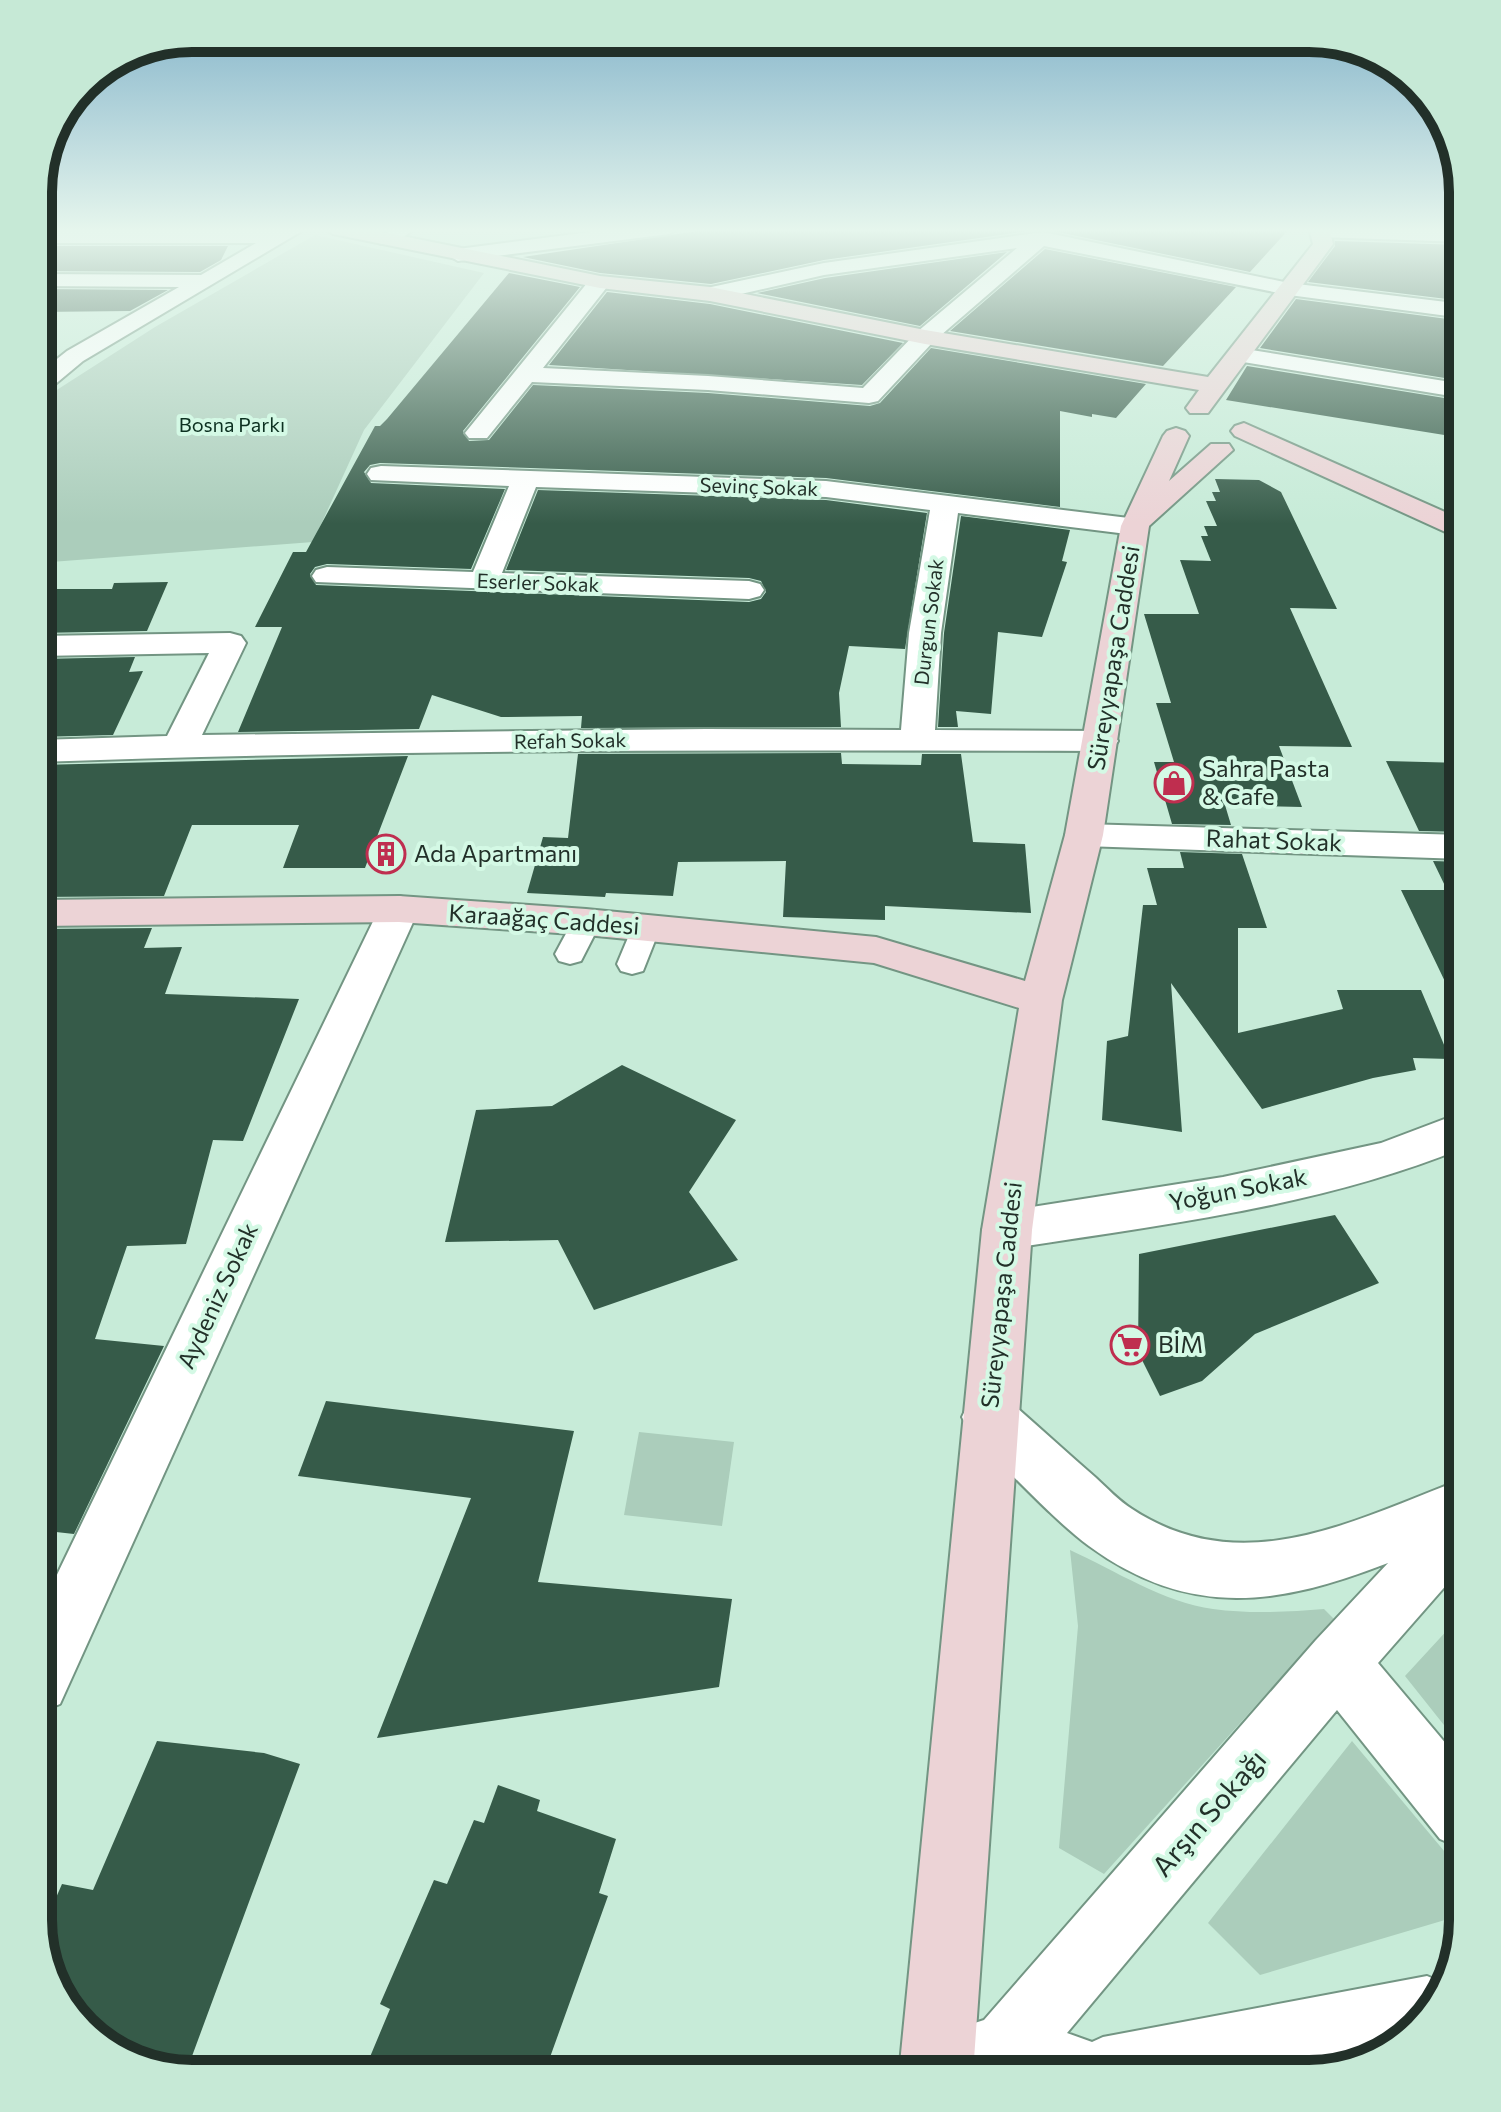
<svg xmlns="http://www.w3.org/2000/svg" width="1501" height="2112" font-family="Commissioner,sans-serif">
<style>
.green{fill:#abcdbb}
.building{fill:#365b49}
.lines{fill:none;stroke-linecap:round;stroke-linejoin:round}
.lane-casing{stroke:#739583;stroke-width:4}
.street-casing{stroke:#739583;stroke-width:4}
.secondary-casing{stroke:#739583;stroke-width:4}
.lane{fill:#fff;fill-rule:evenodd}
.street{fill:#fff;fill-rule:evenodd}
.secondary{fill:#ecd3d6;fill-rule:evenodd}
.labels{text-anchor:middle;stroke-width:8;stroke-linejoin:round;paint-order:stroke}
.far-park-label{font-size:20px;fill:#0d3121;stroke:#d4f9e5}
.far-street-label{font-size:20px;fill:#223029;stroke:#d4f9e5}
.street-label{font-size:24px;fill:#223029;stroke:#d4f9e5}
.poi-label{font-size:24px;fill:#223029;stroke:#d4f9e5;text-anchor:start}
.near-street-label{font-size:28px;fill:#223029;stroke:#d4f9e5}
.rim{fill:none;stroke:#223029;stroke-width:10}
</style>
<rect width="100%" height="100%" fill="#c7ebd8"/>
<path class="green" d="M315 235 484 273 364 430 313 542 38 563V402L155 327Z
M639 1432 734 1442 722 1526 624 1515Z
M1070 1550C1114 1570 1165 1603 1213 1609 1250 1614 1287 1612 1324 1609L1334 1619 1104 1874 1059 1848 1078 1626Z
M1463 1613V1749L1405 1676Z
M1352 1741 1460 1870 1455 1917 1260 1975 1208 1923Z"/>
<path class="building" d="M717 228H1290L1250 272 1043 229 824 260 711 284 600 273 523 257Z
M1335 241 1463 245V301L1308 282 1335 246Z
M38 246H228L221 260 200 272 38 271Z
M1045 249 1236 287 1163 366 950 331Z
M1007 252 920 326 757 293 825 278Z
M509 273 580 287 463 431 469 441 489 440 533 385 708 393 870 406 880 403 931 348 1146 384 1116 418 1092 414V417L1060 411V507L826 478 380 463 370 465 364 472 371 483 505 489 471 569 327 564 315 567 310 574 316 585 749 602 761 599 766 592 761 581 749 578 506 570 538 490 826 500 927 513 905 649 849 646 839 693 841 727 581 728 582 716 501 717 432 695 419 729 238 732 282 627H255L293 552H306L375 426H380L387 419Z
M38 289 168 290 130 311 38 312Z
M607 292 710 304 903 343 862 385 549 365Z
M1296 299 1463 321V381L1260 348Z
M1247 366 1463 401V438L1226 400Z
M1215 479 1259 480 1281 492 1337 609 1290 608 1352 747 1279 746 1302 807 1225 805 1231 825 1172 824 1154 762H1174L1156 703H1171L1144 614H1199L1180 560 1211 561 1201 536H1208L1204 526H1217L1206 501H1216L1212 492H1220Z
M961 516 1070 530 1062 561 1067 562 1042 637 998 632 991 714 956 711 958 727H938L944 633Z
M168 582 147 631 38 633V589H112L114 583Z
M135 657 129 672 143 671 113 735 38 737V659Z
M841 753 842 764 921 765 922 754H961L973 842 1025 844 1031 913 885 906V920L783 917 786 861 678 862 673 896 606 893 605 897 527 893 543 837 568 838 578 754Z
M408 756 365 868H283L299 825H192L164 896 38 897V765Z
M1386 761 1463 763V832L1419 831Z
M1180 852 1242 854 1267 928H1238V1033L1343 1009 1337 990H1421L1450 1059 1413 1058 1416 1070 1373 1078 1262 1109 1171 983 1182 1132 1102 1120 1107 1041 1128 1036 1143 905H1157L1147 868H1184Z
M1433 861 1463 862V1019L1401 890H1447Z
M152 928 144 948 182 947 165 994 299 999 243 1141 213 1140 186 1244 127 1246 95 1339 164 1346 74 1534 38 1530V929Z
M622 1065 736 1120 689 1192 738 1260 594 1310 558 1240 445 1242 476 1110 552 1106Z
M1335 1215 1379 1283 1255 1334 1202 1381 1160 1396 1138 1352 1139 1254Z
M326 1401 574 1431 538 1582 732 1599 719 1687 377 1738 471 1498 298 1476Z
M157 1741 264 1753 300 1764 188 2067 113 2051 59 1998 41 1932 62 1884 93 1890Z
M498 1785 540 1800 537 1811 616 1839 599 1893 608 1896 544 2074H392L367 2064 390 2009 380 2004 434 1880 447 1884 474 1820 484 1823Z"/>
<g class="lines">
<defs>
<path id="lane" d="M586 913 596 915 601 922 581 961 570 964 559 961 555 954 576 915Z
M645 919 655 921 660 928 643 971 632 974 621 971 617 964 635 921Z"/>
<path id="street" d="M282 228H307L83 361 47 391 38 393V374L67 351 179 287 38 286V274L201 275 256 243H38V231H277Z
M392 228H415L395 244H381L378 240Z
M621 228H679L669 234 458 261 448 255 458 249Z
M1312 228 1463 230V242L1320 237 1313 235Z
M1043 232 1289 283 1463 304V318L1289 295 1044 246 933 342 878 401 869 403 708 390 532 382 487 438H469L465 433 592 277H608L611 282 543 368 708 376 863 388 917 332 1017 248 824 275 710 301 699 294 702 289 824 263Z
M1239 348 1463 384V398L1231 360 1227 355 1231 350Z
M381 466 826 481 1145 520 1149 526 1145 532 1135 535 958 513 941 633 935 730 1101 731 1113 734 1118 741 1113 748 1101 751C747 750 393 749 38 762V740L167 736 209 653 38 656V636L230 633 241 636 246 643 202 735 706 729 901 730 909 633 930 510 826 497 536 487 502 573 749 581 760 584 764 590 760 596 749 599 316 582 312 576 316 570 327 567 473 572 509 486 371 480 367 474 371 468Z
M1084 824 1463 835V859L1084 846 1071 843 1065 835 1071 827Z
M399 896 413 900 419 909 60 1704 38 1713V1614L379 909 385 900Z
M1463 1112V1148C1319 1207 1160 1225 1007 1249L990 1244 982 1230 990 1216 1007 1211 1223 1177 1381 1143Z
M989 1393 1008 1400C1038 1426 1066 1452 1095 1477 1107 1488 1119 1501 1132 1509 1243 1582 1354 1520 1463 1479V1566L1378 1663 1463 1764V1849L1440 1839 1337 1710 1067 2033 1092 2042 1103 2037 1427 1976 1446 1984 1442 1998 1387 2053 1293 2074H901L899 2070 910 2044 984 2020 1316 1640 1388 1563C1280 1605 1190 1620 1089 1546 1049 1516 1008 1469 970 1434L962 1417 970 1400Z"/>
<path id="secondary" d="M323 228H363L600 276 710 287 925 330 1208 377 1313 244 1309 228H1329L1333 244 1208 413H1190L1186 408 1199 390 925 344 710 301 600 288 333 234Z
M1244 423 1463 520V540L1235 436 1231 431 1235 426Z
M1176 428 1185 431 1189 436 1169 481 1211 444H1229L1233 450 1149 526 1103 835 1062 1000 1032 1230 973 2074H899L982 1230 1019 1008 874 963 586 935 399 922 38 926V900L399 896 586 909 876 937 1025 981 1065 835 1121 526 1163 436 1167 431Z"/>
</defs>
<use href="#lane" class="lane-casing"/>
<use href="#street" class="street-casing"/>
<use href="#secondary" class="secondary-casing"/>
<use href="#lane" class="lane"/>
<use href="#street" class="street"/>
<use href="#secondary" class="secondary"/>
</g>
<linearGradient id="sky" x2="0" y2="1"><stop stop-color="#81b2c9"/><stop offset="0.44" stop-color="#e6f6ed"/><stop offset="1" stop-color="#e6f6ed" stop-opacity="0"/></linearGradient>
<rect width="1501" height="524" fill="url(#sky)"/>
<defs>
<symbol id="shop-ring" viewBox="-11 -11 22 22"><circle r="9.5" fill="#d4f9e5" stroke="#bf2e4f" stroke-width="1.5"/><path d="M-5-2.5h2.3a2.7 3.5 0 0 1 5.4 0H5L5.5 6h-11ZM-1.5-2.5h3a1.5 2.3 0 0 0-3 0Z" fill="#bf2e4f"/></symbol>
<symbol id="building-ring" viewBox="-11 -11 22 22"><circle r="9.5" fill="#d4f9e5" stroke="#bf2e4f" stroke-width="1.5"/><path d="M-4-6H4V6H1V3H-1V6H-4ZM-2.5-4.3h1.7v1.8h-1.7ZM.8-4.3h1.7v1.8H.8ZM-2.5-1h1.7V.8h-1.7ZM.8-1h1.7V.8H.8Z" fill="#bf2e4f"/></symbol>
<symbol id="supermarket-ring" viewBox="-11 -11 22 22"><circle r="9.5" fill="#d4f9e5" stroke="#bf2e4f" stroke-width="1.5"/><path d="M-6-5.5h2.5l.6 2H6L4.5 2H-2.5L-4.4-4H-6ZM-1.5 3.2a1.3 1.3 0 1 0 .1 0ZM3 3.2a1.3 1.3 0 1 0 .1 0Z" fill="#bf2e4f"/></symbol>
</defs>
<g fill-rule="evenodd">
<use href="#shop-ring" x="1152" y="761" width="44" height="44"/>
<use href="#building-ring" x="364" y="832" width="44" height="44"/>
<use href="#supermarket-ring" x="1108" y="1323" width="44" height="44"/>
</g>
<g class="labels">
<g class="far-park-label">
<text x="232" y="432">Bosna Parkı</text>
</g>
<g class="far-street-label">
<text transform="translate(759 487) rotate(2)" y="7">Sevinç Sokak</text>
<text transform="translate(538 583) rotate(2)" y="7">Eserler Sokak</text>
<text transform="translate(929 622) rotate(-83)" y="7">Durgun Sokak</text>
<text transform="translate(570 741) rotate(-1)" y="7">Refah Sokak</text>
</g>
<g class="street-label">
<text transform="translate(1114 658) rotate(-81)" y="8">Süreyyapaşa Caddesi</text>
<text transform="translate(1274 841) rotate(2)" y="8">Rahat Sokak</text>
<text transform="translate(544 920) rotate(4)" y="8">Karaağaç Caddesi</text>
<text transform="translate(1238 1190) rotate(-11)" y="8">Yoğun Sokak</text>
<text transform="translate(1002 1295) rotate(-84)" y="8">Süreyyapaşa Caddesi</text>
<text transform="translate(218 1296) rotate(-65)" y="8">Aydeniz Sokak</text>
</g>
<g class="poi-label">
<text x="1202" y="777">Sahra Pasta<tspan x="1202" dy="28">&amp; Cafe</tspan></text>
<text x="414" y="862">Ada Apartmanı</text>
<text x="1158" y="1353">BİM</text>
</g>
<g class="near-street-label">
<text transform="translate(1209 1813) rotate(-49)" y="10">Arşın Sokağı</text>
</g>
</g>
<path d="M0 0H1501V2112H0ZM192 52H1309A140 140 0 0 1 1449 192V1920A140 140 0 0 1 1309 2060H192A140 140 0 0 1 52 1920V192A140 140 0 0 1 192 52Z" fill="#c6e9d6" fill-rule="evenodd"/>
<path class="rim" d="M192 52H1309A140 140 0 0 1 1449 192V1920A140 140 0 0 1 1309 2060H192A140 140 0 0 1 52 1920V192A140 140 0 0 1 192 52Z"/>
</svg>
